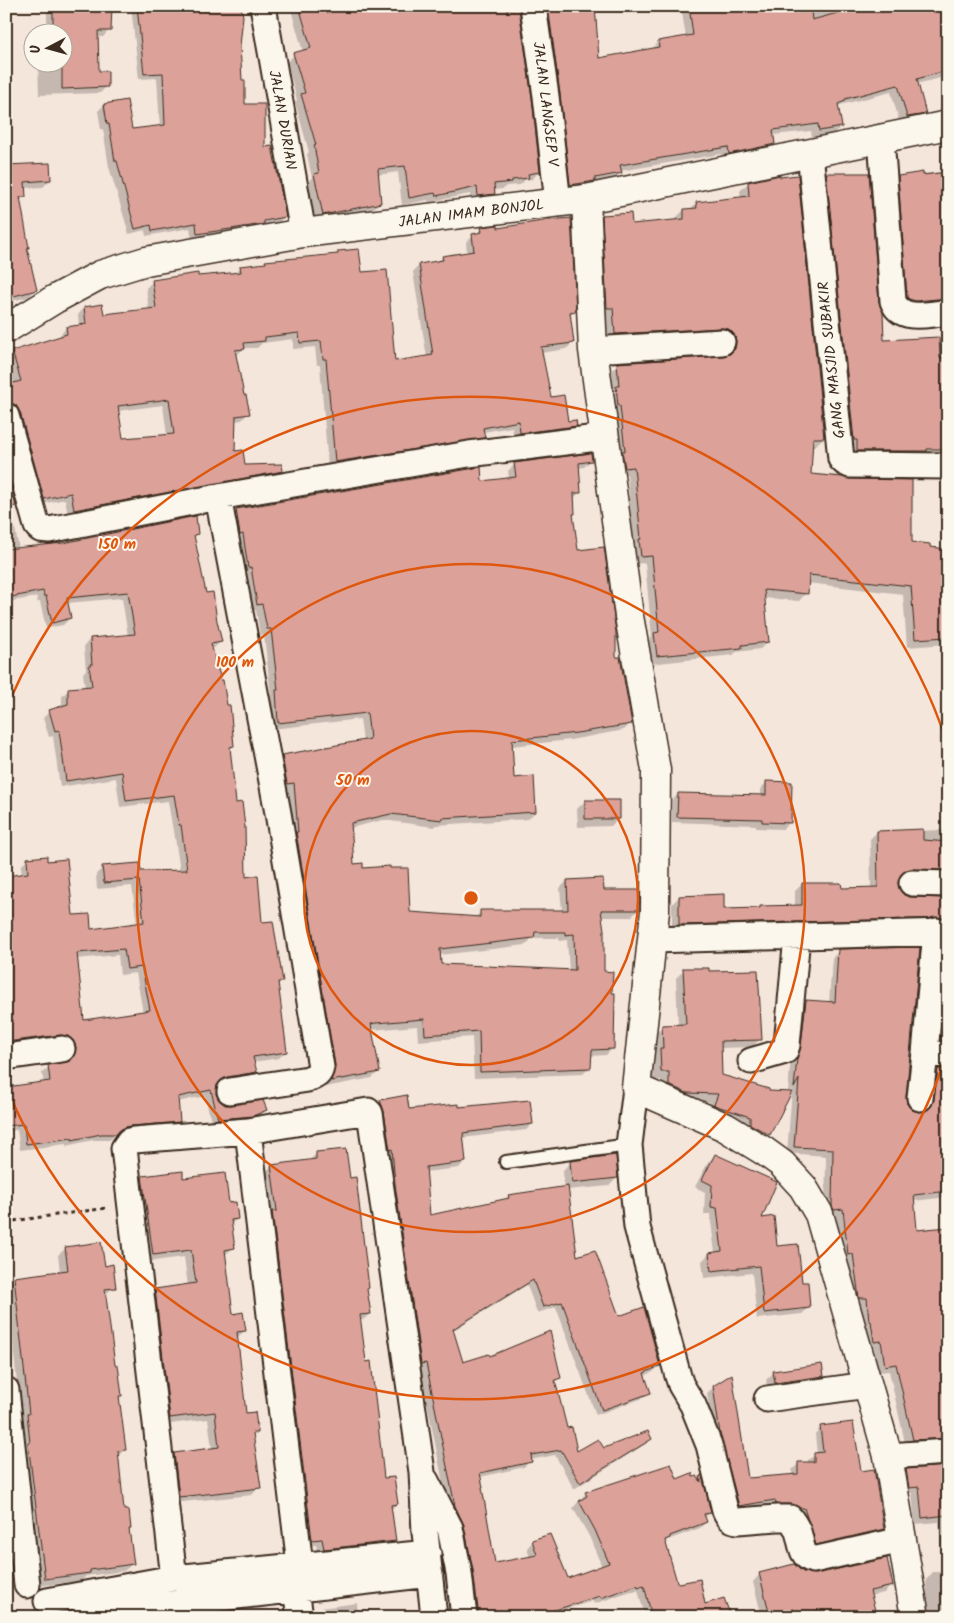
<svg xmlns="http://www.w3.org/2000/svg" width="954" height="1623" font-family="Kalam,sans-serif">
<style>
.shadow{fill:#0003;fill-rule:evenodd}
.building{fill:#dca29a;stroke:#3b2a1e;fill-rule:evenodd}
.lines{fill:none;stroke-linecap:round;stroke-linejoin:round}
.service-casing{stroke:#3b2a1e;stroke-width:16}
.minor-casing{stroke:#3b2a1e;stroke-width:29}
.tertiary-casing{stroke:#3b2a1e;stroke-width:31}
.path{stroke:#3b2a1e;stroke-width:3;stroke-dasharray:4 4;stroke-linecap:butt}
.service{stroke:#fbf7ec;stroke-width:12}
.minor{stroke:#fbf7ec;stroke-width:25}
.tertiary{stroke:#fbf7ec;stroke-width:28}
.ring{fill:none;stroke:#df570d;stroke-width:2.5}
.labels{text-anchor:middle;stroke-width:4;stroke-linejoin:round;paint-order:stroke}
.street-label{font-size:15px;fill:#3b2a1e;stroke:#fbf7ec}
.centre{fill:#df570d;stroke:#fbf7ec;stroke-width:2.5}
.ring-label{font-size:15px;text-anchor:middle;font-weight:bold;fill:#df570d;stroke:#fbf7ec;stroke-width:4;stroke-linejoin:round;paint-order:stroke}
</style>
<rect width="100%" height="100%" fill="#f5e6dc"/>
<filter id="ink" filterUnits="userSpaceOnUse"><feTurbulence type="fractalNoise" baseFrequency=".02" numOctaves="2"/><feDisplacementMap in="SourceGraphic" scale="10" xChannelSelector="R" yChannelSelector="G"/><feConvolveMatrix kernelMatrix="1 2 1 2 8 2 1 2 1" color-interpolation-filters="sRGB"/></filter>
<g filter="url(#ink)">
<path class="shadow" d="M6 6H8L9 15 6 17Z
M47 6H111L109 30 103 37H97L98 72 106 87 100 93 39 95 38 62H62V32H42L47 31Z
M131 6H241L238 46 244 106 264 149 284 217 278 223 261 226 257 230 192 240 190 228 146 236 145 230 129 234 109 167 103 129 101 130 98 111 104 105 131 130 160 127 157 78 139 79Z
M290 6H518L539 172 532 179 525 180 520 185 506 186 503 189 493 190 494 194 486 201 471 203 470 194 429 202 428 200 402 205 398 172 377 175 379 203 372 210 316 221 308 183 312 178 307 154 309 152 295 102 297 100 287 62 294 55 303 52Z
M538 6H593L598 60 651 50 659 42 686 38 681 6H948V76L916 84 924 113 917 120 900 124 891 92 840 105 837 108 841 126 834 133 812 137 811 131 773 135 774 144 767 151 722 160 721 154 620 171 621 173 613 180 591 184 587 188 564 192Z
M6 42 9 67 6 70Z
M6 123 12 166 50 180 43 187 24 188 25 196 20 201 26 249 35 290 29 297 11 301 6 305Z
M948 171V304L901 307 891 184 899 177Z
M827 175 877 302 883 342 948 338V451L942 457 850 458 819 182Z
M748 183 823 438 815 446 811 445 809 475 911 543 929 548 948 550V644L907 647 903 594 807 583 806 593 799 601 763 598 768 642 760 649 736 652 733 655 649 664 647 642 652 637 645 563 634 564 632 548 634 546 627 474 617 475 610 372 618 364 728 356 729 349 608 341 606 315H599L595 224 603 217 631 225 677 221 676 218 684 210H690L696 203 741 198 740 191Z
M482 229 497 230 574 311 569 316 573 343 566 349 541 353 550 399 567 423 576 426 569 432 514 439 512 427 483 432 484 437 477 444 328 468 320 365H317L315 347 293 349V339L262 343 257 348H244L237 355 234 356 248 413 242 420 235 421 234 452 244 466 281 471 275 478 68 516 65 499 38 505 6 410V387L14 384 6 358 13 352 60 338V335L66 328 79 326 78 315 84 308 101 306 103 316 149 310 146 288 152 282 234 274 241 267 264 264 266 262 335 256 338 252 361 274 394 362 427 358 413 272 419 265 437 262 443 257 467 253 466 242ZM163 405 167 436 122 440 117 411Z
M591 460 584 467 578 468 580 492 573 499 574 514 572 515 577 551 614 658 631 723 624 730 570 740 511 746 513 779 535 812 528 819 436 825 434 827 383 820 350 828 353 866 362 870 409 913 474 918 481 912 562 911 560 888 567 881 603 891 638 910 631 917H601L603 973 611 994 613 1048 606 1055 590 1056V1067L583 1074 474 1078 472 1037 418 1041 417 1026 371 1030 379 1071 372 1078 325 1087 329 1072 291 838 287 789 280 790 275 763 282 756 363 742 360 719 272 729 269 698 271 696 264 635H260L256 610 250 611 229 517 236 510 509 479 508 471 515 464ZM532 938H559V941L567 940 569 971 440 965 439 955 526 945Z
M6 487 15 505 11 509 19 549 197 534 193 538 205 594 216 621 221 641 214 648 211 649 233 746 229 750 245 878 281 981 277 985 285 1052 279 1058 253 1062 255 1072 249 1079 220 1083 216 1085 214 1093 218 1101 225 1106 266 1110 259 1117 212 1125 205 1096 177 1102 179 1121 172 1128 124 1132 118 1133 109 1140H93L66 1146V1144L20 1150 17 1130 6 1131V1088L44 1084 42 1073 49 1067 69 1062 70 1055 6 1047V877L22 875 21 866 28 859 72 917 90 930 137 924 132 886 97 889 96 874 103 868 140 872 180 871 174 831H173L168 801 120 807 116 778 60 787 53 736 49 737 43 718 50 711 62 707V696L69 690 85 688 83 673 86 670 84 646 90 639 128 636 122 598 67 603 70 618 63 625 46 628 40 602H37V597L6 602ZM118 955 120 975 136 973 143 1013 83 1022 76 959Z
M767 782 790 822 783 829 756 828V825L672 822V800L678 794 761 796V788Z
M585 801 619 818 611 826 578 827 577 809Z
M948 830V878L904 875 898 877 896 882 898 890 903 896 911 899 948 900V927L672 932V904L679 897 723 911 795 906V891L802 884 840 889 871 888 870 839 877 832Z
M948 949V1050L934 1047 942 955Z
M839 951 904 1096 906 1104 910 1110 919 1114 926 1112 931 1077 938 1070 948 1069V1197L913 1201 916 1231 948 1228V1439L916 1446 906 1447 889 1371 878 1372 874 1348 867 1349 862 1328 860 1304 852 1305 841 1261 836 1216 827 1217 825 1213 826 1156 787 1153 792 1089 788 1093 790 1067 794 1055 799 1009 806 1001 829 1003 832 958Z
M684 970 708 973 760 1039 752 1047 720 1048 721 1076 769 1134 761 1142 707 1113 710 1102H696L661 1094V1080H653L652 1058 655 1055 654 1034 663 1026 678 1025 676 978Z
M381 1101 408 1110 458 1109 532 1124 526 1130 462 1138 465 1161 459 1168 425 1172 429 1217 504 1201 509 1196 564 1188 563 1170 570 1163 617 1178 609 1186 567 1190 576 1257 618 1318 659 1366 653 1372 644 1376 650 1392 643 1398 596 1415 556 1307 537 1313 527 1285 452 1331 462 1364 489 1357 559 1377 554 1382 566 1430 576 1453 603 1450 651 1439 644 1445 574 1489 555 1455 530 1460 524 1467 480 1477 494 1564 530 1558 527 1548 533 1541 567 1579 602 1567 589 1536 573 1508 586 1493 671 1465 676 1481 693 1478 698 1480 701 1477 710 1513 704 1518 706 1522 700 1528 665 1541 676 1583 704 1608 727 1617H645L638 1590 632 1592 631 1591 594 1604 593 1601 539 1617H473L449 1513 420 1368 415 1370 375 1107Z
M316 1154 366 1289 370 1314 363 1320H359L383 1480 397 1504 390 1510 394 1541 388 1547 318 1555 316 1545 306 1546 265 1172 272 1166 310 1160Z
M716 1155 760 1219 776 1247 801 1284 809 1307 802 1314 757 1319 752 1273 704 1278 702 1261 709 1254 715 1253 710 1214H704L705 1192 695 1187 708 1162Z
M142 1177 182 1179 228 1204 237 1219 230 1225 233 1248 225 1255 232 1315 244 1331 237 1338 245 1415 256 1432 252 1436 259 1487 252 1495 172 1503 167 1462 175 1454 212 1449 208 1419 163 1425 148 1297 155 1290 188 1286 184 1257 146 1262 135 1185Z
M66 1248 104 1267 114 1287 105 1295 114 1367 120 1395 118 1397 124 1450 117 1457 123 1512 130 1529 128 1531 132 1564 124 1571 86 1576 81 1581 38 1586 7 1286 15 1278 60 1272 58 1255Z
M774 1372 823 1376 815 1384 768 1390 766 1380Z
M714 1387 746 1480 792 1476V1470L798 1464 808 1463V1460L817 1454 815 1434 821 1427 858 1473 883 1529 877 1535 810 1550 770 1510 769 1505 737 1512 714 1441 707 1393ZM878 1529V1532L810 1547V1545Z
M948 1468V1617H928L926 1580 933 1572H943L939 1522 915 1524 912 1493 902 1494 899 1478 907 1470Z
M803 1573 892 1585 884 1593 870 1596 875 1617H762L753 1582 760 1574Z
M357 1603 358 1617H305L314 1609Z
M256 1612V1617H228Z"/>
<path class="building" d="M53 6H112L111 31H98L99 71H108V87L62 89V32H53Z
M137 6H241L243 16 240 46 242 80H245V104H265V147L272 146 286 217 264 221V224L197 234 196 223 152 231 151 225 135 229 117 161H115L109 124H107L104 104 127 100 132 129 165 125 163 73 144 74Z
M299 6H428L429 12 454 6H506V10L519 8 532 98 540 172 528 174 529 178 512 180V182L494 184 495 194 478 196 477 187 436 196 435 193 409 198 405 166 378 169 381 203 323 215 314 174 319 173 314 145H316L301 94 305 93 293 53 311 48Z
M548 6H595L599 58 659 47 658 41 693 35 689 6H727L728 12 764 6H801L802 12 811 11 812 20 863 6H948V70L917 79 926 114 907 117 898 85 845 99V101L838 104 842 127 819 131 818 124 773 130 775 144 729 154 728 147 620 165 622 173 595 178V181L570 185 560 94Z
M50 163 51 180 25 182 26 197H20L29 248H27L37 290 6 298V165Z
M923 172V175L948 172V232L943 233 948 274V298L916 301 909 299 907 297 898 176Z
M826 173H869L879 302 883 312 884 340 939 337 940 358H948V449H927V451H857V440H854Z
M780 175V177L798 175 824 438H813L811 474 842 477 850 479 912 480V542L930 544V547L948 549V637L915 639 911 586 809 575 808 594 764 590 769 642 742 645V648L657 656 654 633 659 632 652 556 641 557 639 539H641L634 467 625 468 622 451H625L620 406H618L616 386H619L617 363 723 356 730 354 735 349 736 341 734 334 729 329 721 328 615 334 613 308H607L602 215 631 213 632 224 684 219V209L697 208 696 202 749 196 748 182Z
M571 218 576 311 570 312 574 343 541 347 551 397 564 395 568 421 576 420 577 426 520 433 519 421 483 428 485 438 335 462 326 359H323L321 341 300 343 299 333 265 337V341L244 343 245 349 235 350 244 395H246L250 414 236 416 235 451 243 450 245 465 282 464 283 471 74 510 71 493 44 499 20 412 16 405 6 402V385L21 381 12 351 67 334 66 327 86 324 84 307 102 304 104 314 156 308 152 280 198 273V276L241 272 240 266 266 263 265 261 338 254V251L359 249 362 272 387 270 395 361 433 355 419 264 443 260 442 256 474 251 472 234 482 232 481 227 498 225V228L549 220ZM169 399 174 434 123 438 118 406Z
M591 453 592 461 579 463 581 493H574L575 514H573L578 550 604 547 616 632V657H620L632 724 577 733 512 740 514 778 534 776 536 812 442 818V820L391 814 351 823 354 864 363 863V868L390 866V868H408L410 912 480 917V910H568L567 880 603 878 604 890H640L639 910H601L604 930V971L613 972 612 993H615L614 1049 592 1050 591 1068 480 1072 479 1031 425 1035 424 1019 376 1023 371 1024 380 1072 331 1081 335 1065 296 832H298L294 783 287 784 282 755 370 739 367 713 278 723 276 690H278L271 629H267L262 604 257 605 251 567 248 568 243 534 240 535 236 509 481 467 482 481 516 477 514 463ZM535 932H565V935L574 934 575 970 441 964 440 949 534 938Z
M6 470 16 506 6 508Z
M196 516 198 534 194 535 206 593 213 592 217 621 222 642 211 644 221 680H223L227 705H230L234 746 230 747 236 803 242 802 245 827 246 877 258 875 262 922 273 921 283 982H278L287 1052 253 1057 257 1072 227 1077 221 1080 217 1085 216 1094 219 1100 225 1105H232L263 1100 267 1110 253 1116 218 1119 211 1090 178 1097 180 1122 131 1126 126 1127 117 1134H101L72 1140V1138L26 1144 24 1124 6 1126V1087L50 1081 48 1065 70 1061 75 1055 76 1047 73 1040 68 1036 60 1035 6 1042V876L28 873 27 858 47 856V861L67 859 73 915 90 914 91 929 144 922 139 880 104 883 102 866 140 863 141 871 187 870 181 825H179L174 795 126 801 122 772 66 781 59 730 55 731 49 710 68 704V688L92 686 89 665H92L90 638 135 634 128 592 67 598 71 618 52 623 46 596H44L43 591 6 598V549L63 543ZM124 949 127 969 142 967 150 1010 84 1020 77 953Z
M766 781 792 782 791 823 762 822V819L677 817 678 793 766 795Z
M585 800H620V819H585Z
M923 829V840L948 842V870L912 869 906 870 900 876 898 883 899 889 904 895 911 897 948 898V918L679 925V896L724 894V909L760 908V906L802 905V883H841L842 888 878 887 877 831Z
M920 947 906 1097 907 1104 912 1110 919 1112 926 1111 931 1107 934 1100 938 1069H947L945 1102H948V1191L914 1195 917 1230 948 1227V1438L913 1440 896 1364 885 1366 881 1341 874 1342 871 1321H869L867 1298H859L853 1254 848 1255 843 1209 834 1210 832 1206 833 1149 794 1147 799 1079 794 1088 797 1059 801 1047 806 1000 835 1002 838 949Z
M948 961V1025L947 1040H941Z
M683 968H709V971L758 970 762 1040 721 1041 722 1075 769 1089V1091L792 1092 770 1135 750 1124V1117L714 1105 718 1094 687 1093 669 1085V1072H661L660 1048H663L662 1025 686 1024Z
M407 1095 409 1109 459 1104V1107L530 1100 533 1124 463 1133 466 1162 426 1167 430 1215 509 1198 508 1195 568 1186 577 1256 595 1250 619 1316 644 1307 660 1366 644 1373 651 1393 602 1410 562 1302 543 1307 533 1280 453 1329 463 1362 489 1354 490 1356 550 1331 561 1378 555 1380 567 1428 572 1427 577 1451 598 1439 604 1448 648 1431 652 1439 580 1483 561 1450 531 1455 532 1462 480 1473 483 1487H482L495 1563 537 1555 532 1540 550 1534 568 1578 609 1563 595 1530 579 1501 587 1496 585 1492 671 1464 677 1479 692 1473 693 1477 697 1476 701 1482 700 1476 702 1475 711 1513 704 1514 707 1522 670 1536V1538L665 1540 677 1582 679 1583 700 1579 705 1604 724 1598 731 1617H652L644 1585 638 1587 637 1585 601 1598 600 1596 555 1610 513 1617H479L473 1570 464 1525 455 1506 426 1363 421 1364 395 1184 392 1149 390 1150 384 1111 380 1100Z
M346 1149 350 1178 356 1177 369 1288 367 1289 371 1314 360 1315 366 1362 371 1361 384 1478 394 1477 398 1504 391 1505 396 1541 324 1549 322 1539 312 1540 272 1211H277L271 1165 316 1159V1152Z
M715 1154 777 1182 762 1218 774 1216 777 1246 798 1244 802 1282H808L810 1308 764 1313 759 1266 711 1271 709 1253 722 1251 717 1208 711 1207 712 1185 702 1180Z
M616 1155 618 1178 572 1183 570 1161Z
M183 1171V1178L225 1173 229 1203 236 1202 238 1219 231 1220 235 1248 225 1250 233 1314 243 1312 246 1331 237 1332 246 1413 255 1412 258 1433H253L261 1488 179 1497 174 1453 219 1447 215 1412 170 1418 155 1289 196 1283 191 1250 153 1255 142 1176Z
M101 1242 105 1266 113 1264 116 1288 105 1289 115 1365H118L122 1396H119L126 1450 118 1451 124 1510H129L131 1529H129L134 1564 90 1570V1573L45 1579 28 1443H30L27 1414H29L14 1277 68 1270 65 1247Z
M822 1364 824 1376 775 1383 773 1371Z
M732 1374 748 1478 798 1474V1462H814V1453L823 1452 820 1426 853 1422 861 1471 874 1469 884 1529 816 1545 804 1508H800L790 1504H776L775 1500 739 1506 720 1434 713 1386Z
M948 1466V1515L922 1518 919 1487 909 1488 906 1469Z
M887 1558 893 1586 870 1591 876 1614 865 1617H795L793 1609 770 1615 759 1573 794 1564 803 1572 816 1574Z"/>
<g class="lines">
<defs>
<path id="service" d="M506 1162 629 1145"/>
<path id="minor" d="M263 6 303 233
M533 6 546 96 558 203
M881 138 893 301C901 322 926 314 944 313L948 314
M810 153 841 459 844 462 850 465 948 466
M593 350 722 342
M6 416 37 526 40 529 49 530 218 497 469 454 605 437
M218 497 278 813 321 1067C320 1075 315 1076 308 1079L230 1091
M912 883 948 884
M936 931 925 1053 948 1055
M652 940 948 932
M6 1057 62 1049
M751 1061 785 1051 787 1045 797 936
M636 1088 629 1145 637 1227 678 1376 681 1385 693 1405 709 1445 725 1510C728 1517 730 1520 738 1521L777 1518H790C793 1522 795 1525 797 1529 802 1540 800 1557 813 1560L902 1540
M920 1098 925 1053
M248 1131 300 1565
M6 1390 27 1585
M767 1399 867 1385
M888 1456 948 1452
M426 1481 450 1528 459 1573 464 1617
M174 1578 124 1148 129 1141 134 1140 248 1131 368 1111 370 1113 422 1472 425 1532 434 1617
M296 1590 300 1617
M47 1601 174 1578 428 1553
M83 1617 177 1603 430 1574"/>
<path id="tertiary" d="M586 199 593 350 629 616 656 770 655 911 636 1088 725 1127 764 1151 782 1164 803 1187 819 1214 888 1456 915 1617
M6 329 55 299 100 275 146 261 303 233 586 199 948 125"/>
</defs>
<use href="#service" class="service-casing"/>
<use href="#minor" class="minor-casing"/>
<use href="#tertiary" class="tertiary-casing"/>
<path class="path" d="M6 1222 107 1208"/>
<use href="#service" class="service"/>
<use href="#minor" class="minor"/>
<use href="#tertiary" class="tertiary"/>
</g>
</g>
<g class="ring">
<circle cx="471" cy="898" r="167"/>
<circle cx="471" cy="898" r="334"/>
<path d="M947 1053A501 501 0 0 1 6 1086M6 710A501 501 0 0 1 947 743"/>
</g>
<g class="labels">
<g class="street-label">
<text transform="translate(546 104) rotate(83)" y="5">JALAN LANGSEP V</text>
<text transform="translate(283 120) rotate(80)" y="5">JALAN DURIAN</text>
<text transform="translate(471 213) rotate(-7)" y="5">JALAN IMAM BONJOL</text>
<text transform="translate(831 360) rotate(-96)" y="5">GANG MASJID SUBAKIR</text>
</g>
</g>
<circle cx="471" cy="898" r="8" class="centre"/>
<g class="ring-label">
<text x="117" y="549">150 m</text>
<text x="235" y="667">100 m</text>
<text x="353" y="785">50 m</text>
</g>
<rect width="954" height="1623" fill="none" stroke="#fbf7ec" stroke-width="25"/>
<rect x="12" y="12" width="929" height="1598" fill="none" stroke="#3b2a1e" stroke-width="2" filter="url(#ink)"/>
<g transform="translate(48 48) rotate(264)"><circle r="24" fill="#fbf7ec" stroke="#aea59a"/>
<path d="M0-4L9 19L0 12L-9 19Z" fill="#3b2a1e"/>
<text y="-8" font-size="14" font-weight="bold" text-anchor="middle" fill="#3b2a1e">U</text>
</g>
</svg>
